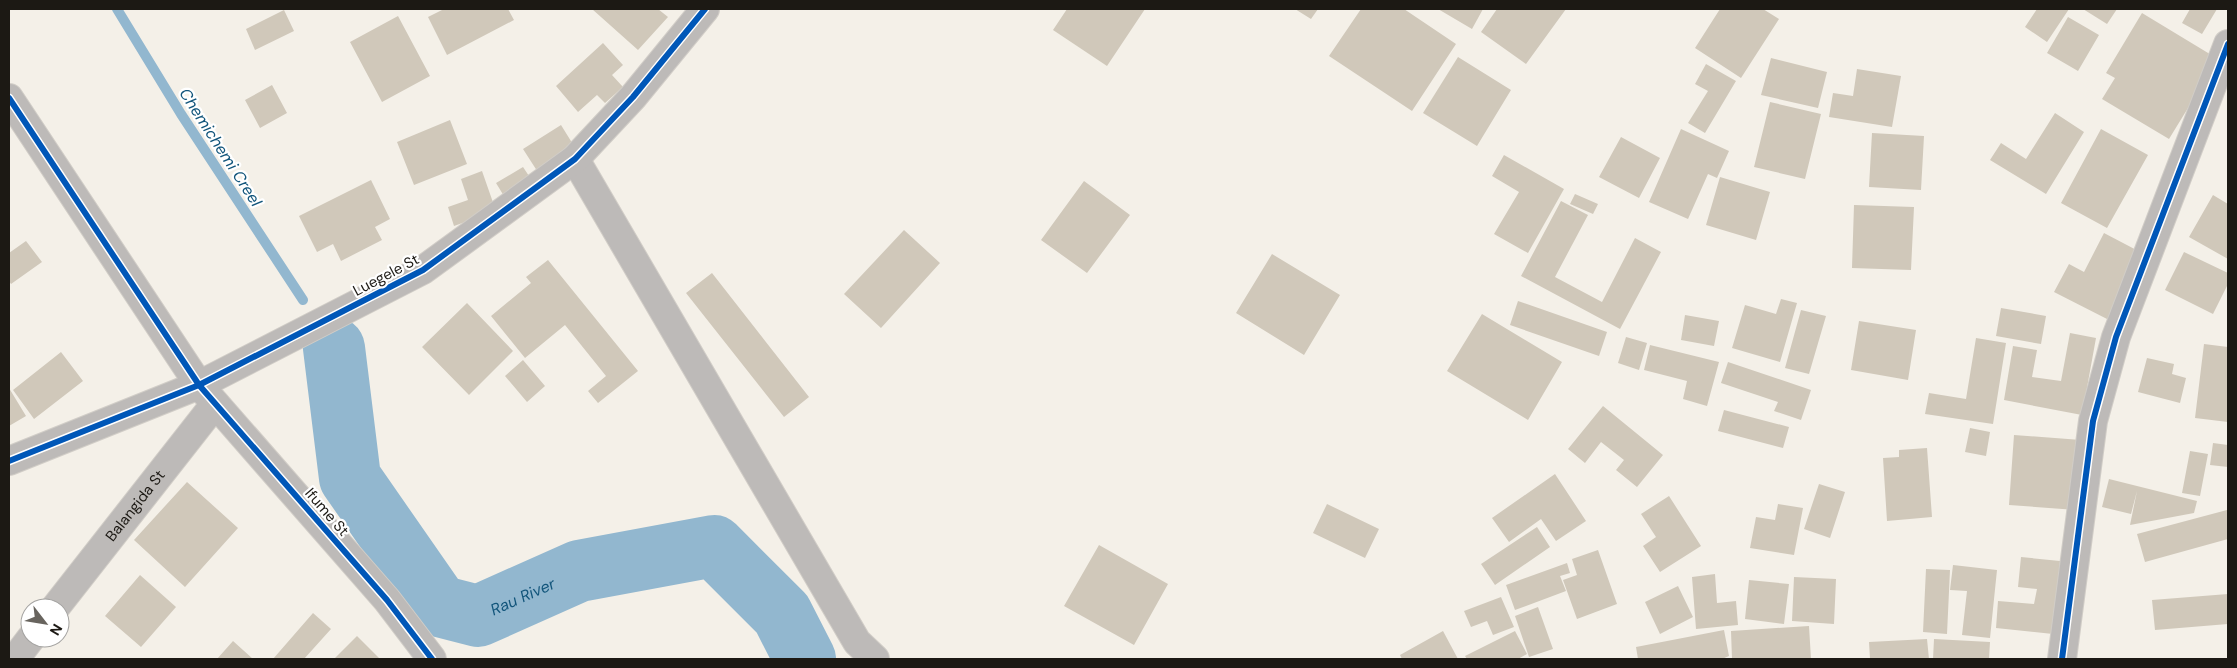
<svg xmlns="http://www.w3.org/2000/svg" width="2237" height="668" font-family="'DM Sans',sans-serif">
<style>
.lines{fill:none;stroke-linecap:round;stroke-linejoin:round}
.stream{stroke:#92b7cf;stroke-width:10}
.river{stroke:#92b7cf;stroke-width:62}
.building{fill:#d0c8ba}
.street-casing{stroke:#d1cdc7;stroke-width:30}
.street{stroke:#bdbab8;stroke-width:28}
.cycleway-casing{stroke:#fff;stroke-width:9}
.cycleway{stroke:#0057b8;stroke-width:6}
.labels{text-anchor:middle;stroke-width:4.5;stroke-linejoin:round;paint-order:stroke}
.street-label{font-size:15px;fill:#1c1914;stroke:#fff}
.water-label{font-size:16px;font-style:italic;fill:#12557b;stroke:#fff}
</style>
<rect width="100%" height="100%" fill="#f4f0e8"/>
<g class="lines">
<path class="stream" d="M117 9 181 114 303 300"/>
<path class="river" id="s1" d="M334 348 350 478 439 606 478 616 579 571 714 546 782 614 805 659"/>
</g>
<path class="building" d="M444 9H508L514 20 447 55 428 17Z
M592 9H658L668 17 638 50Z
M1067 9H1145L1107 66 1053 30Z
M1295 9H1318L1311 19Z
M1361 9H1404L1456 44 1412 111 1329 56Z
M1438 9H1483L1472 29Z
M1497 9H1566L1526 64 1481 32Z
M1720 9H1763L1779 19 1741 78 1695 48Z
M2037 9H2069L2047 42 2025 27Z
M2083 9H2117L2107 24Z
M2190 9H2217L2202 34 2182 23Z
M284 10 294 31 255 50 246 29Z
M2142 13 2218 59 2169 139 2102 99 2115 78 2106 73Z
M398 16 430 76 382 102 350 42Z
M2068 17 2099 35 2078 71 2047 53Z
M603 43 623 65 612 75 623 87 605 103 597 95 578 112 556 86Z
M1458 57 1511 90 1477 146 1423 113Z
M1771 58 1827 72 1818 108 1761 95Z
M1706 64 1736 81 1705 133 1688 123 1708 91 1695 84Z
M1857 69 1901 76 1892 127 1829 117 1833 93 1853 96Z
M272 85 287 113 260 128 245 100Z
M1770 102 1821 114 1805 179 1754 167Z
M2055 113 2084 132 2046 194 1990 160 2001 143 2026 159Z
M450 120 467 164 414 185 397 142Z
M561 125 579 154 541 177 523 149Z
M1681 129 1729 151 1717 178 1708 174 1688 219 1649 202Z
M2101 129 2148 155 2107 228 2061 203Z
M1872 133 1924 136 1921 190 1869 187Z
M1621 137 1660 158 1639 198 1599 177Z
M1504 155 1564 189 1528 253 1494 234 1519 192 1492 176Z
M523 167 535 185 507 201 496 183Z
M482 171 496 211 454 226 448 207 468 200 461 179Z
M1720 177 1770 192 1756 240 1706 225Z
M371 180 390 219 375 227 382 240 341 261 333 244 317 252 299 216Z
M1084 181 1130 215 1087 273 1041 240Z
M1575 194 1598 204 1593 214 1570 204Z
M2213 195 2228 204V259L2189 237Z
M1561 201 1588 215 1555 277 1602 302 1635 238 1661 252 1620 329 1521 276Z
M1854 205 1914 207 1911 270 1852 268Z
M904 230 940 263 881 328 844 294Z
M2104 233 2144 254 2109 320 2054 292 2069 264 2084 272Z
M26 241 42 262 11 284 9 281V253Z
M2184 252 2228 273V284L2213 314 2165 290Z
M1272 254 1340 295 1304 355 1236 313Z
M548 260 638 371 598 403 588 391 606 376 565 325 525 358 491 316 531 283 526 277Z
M712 273 809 397 784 417 686 293Z
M1781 299 1797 303 1780 362 1732 348 1745 305 1776 314Z
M1518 301 1607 332 1599 356 1510 325Z
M467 303 513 351 469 395 422 347Z
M2001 308 2046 316 2041 344 1996 336Z
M1801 310 1826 316 1809 374 1785 368Z
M1482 314 1562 362 1528 420 1447 371Z
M1685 315 1719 321 1714 346 1681 340Z
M1859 321 1916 330 1908 380 1851 370Z
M2070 333 2096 338 2082 415 2004 400 2013 346 2037 350 2032 377 2061 381Z
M1626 337 1647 343 1639 370 1618 363Z
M1976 338 2006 343 1993 424 1925 414 1929 393 1966 399Z
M2204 344 2228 347V422L2195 418Z
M1650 345 1719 362 1707 406 1683 399 1687 381 1644 370Z
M61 352 83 381 34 419 13 390Z
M2147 358 2174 364 2172 374 2186 378 2180 403 2138 392Z
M523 360 545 386 527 402 505 376Z
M1728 362 1811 390 1801 420 1774 411 1778 402 1721 383Z
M9 388 26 416 9 426Z
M1603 406 1663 455 1637 487 1616 470 1624 460 1601 442 1585 463 1568 449Z
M1724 410 1789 427 1783 448 1718 431Z
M1970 428 1990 432 1986 456 1965 452Z
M2014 435 2081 440 2076 510 2009 505Z
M2213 443 2228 445V467L2210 465Z
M1927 448 1932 517 1887 521 1883 458 1899 457V450Z
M2190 451 2208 454 2200 496 2182 493Z
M1555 474 1586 521 1556 541 1541 519 1509 542 1492 518Z
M2109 479 2197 501 2194 513 2130 525 2137 491 2131 514 2102 507Z
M187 482 238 528 185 587 134 540Z
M1819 484 1845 492 1830 538 1804 529Z
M1669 496 1701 546 1660 572 1643 546 1656 537 1641 514Z
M1327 504 1379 529 1365 558 1313 533Z
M1778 504 1803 508 1794 555 1750 548 1756 517 1775 520Z
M2227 510 2228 539 2145 562 2137 534Z
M1537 527 1550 547 1495 585 1481 564Z
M1099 545 1168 584 1134 645 1064 606Z
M1598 550 1617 604 1577 619 1563 580 1577 575 1572 559Z
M2021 557 2060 561 2053 634 1996 628 1998 601 2034 604 2037 589 2018 587Z
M1567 563 1570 573 1560 576 1566 591 1515 610 1506 585Z
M1953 565 1997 570 1990 638 1962 635 1967 591 1950 590Z
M1926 569 1950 570 1947 634 1923 632Z
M1715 574 1717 603 1736 601 1738 625 1696 629 1692 577Z
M140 575 176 607 141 647 105 616Z
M1794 577 1836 579 1834 624 1792 621Z
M1749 580 1789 584 1784 624 1745 619Z
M1678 586 1693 617 1660 634 1645 602Z
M2228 594V624L2155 630 2152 600Z
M1501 597 1514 627 1493 635 1487 621 1471 627 1464 611Z
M1538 607 1553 649 1529 657 1515 616Z
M313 613 331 629 304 659H273Z
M1809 626 1811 659H1732L1731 631Z
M1724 630 1729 656 1722 659H1638L1636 647Z
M1443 631 1458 659H1402L1400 655Z
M1515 631 1527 654 1518 659H1467L1465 656Z
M357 636 380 659H334Z
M1927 639 1929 659H1870L1869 642Z
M1934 639 1990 642 1989 659H1933Z
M233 641 253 659H217Z"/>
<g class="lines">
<defs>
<g id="street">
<path d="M9 98 199 385 387 600 432 659"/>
<path d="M575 159 857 642 875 659"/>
<path d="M9 461 199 385 423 270 575 159 633 97 705 9"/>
<path id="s2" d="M55 608 215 404"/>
<path d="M15 659 31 638"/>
<path d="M2062 659 2093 421 2116 337 2228 44"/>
</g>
</defs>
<use href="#street" class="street-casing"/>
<use href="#street" class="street"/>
<defs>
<path id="cycleway" d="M9 98 199 385 387 600 432 659
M9 461 199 385 423 270 575 159 633 97 705 9
M2062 659 2093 421 2116 337 2228 44"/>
</defs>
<use href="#cycleway" class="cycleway-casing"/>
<use href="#cycleway" class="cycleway"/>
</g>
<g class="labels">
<g class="street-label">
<text transform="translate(386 275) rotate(-28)" y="5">Luegele St</text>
<text dy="5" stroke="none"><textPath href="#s2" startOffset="130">Balangida St</textPath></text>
<text transform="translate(327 512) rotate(49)" y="5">Ifume St</text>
</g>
<g class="water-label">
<text transform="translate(221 147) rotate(57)" y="6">Chemichemi Creel</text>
<text dy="6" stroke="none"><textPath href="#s1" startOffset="376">Rau River</textPath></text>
</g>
</g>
<rect width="2237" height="668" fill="none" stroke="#1c1914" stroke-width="20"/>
<g transform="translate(45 623) rotate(121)"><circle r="24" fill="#ffffff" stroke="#a4a3a1"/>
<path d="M0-4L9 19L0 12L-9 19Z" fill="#68645e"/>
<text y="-8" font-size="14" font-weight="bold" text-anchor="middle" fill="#1c1914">N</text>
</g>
</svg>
